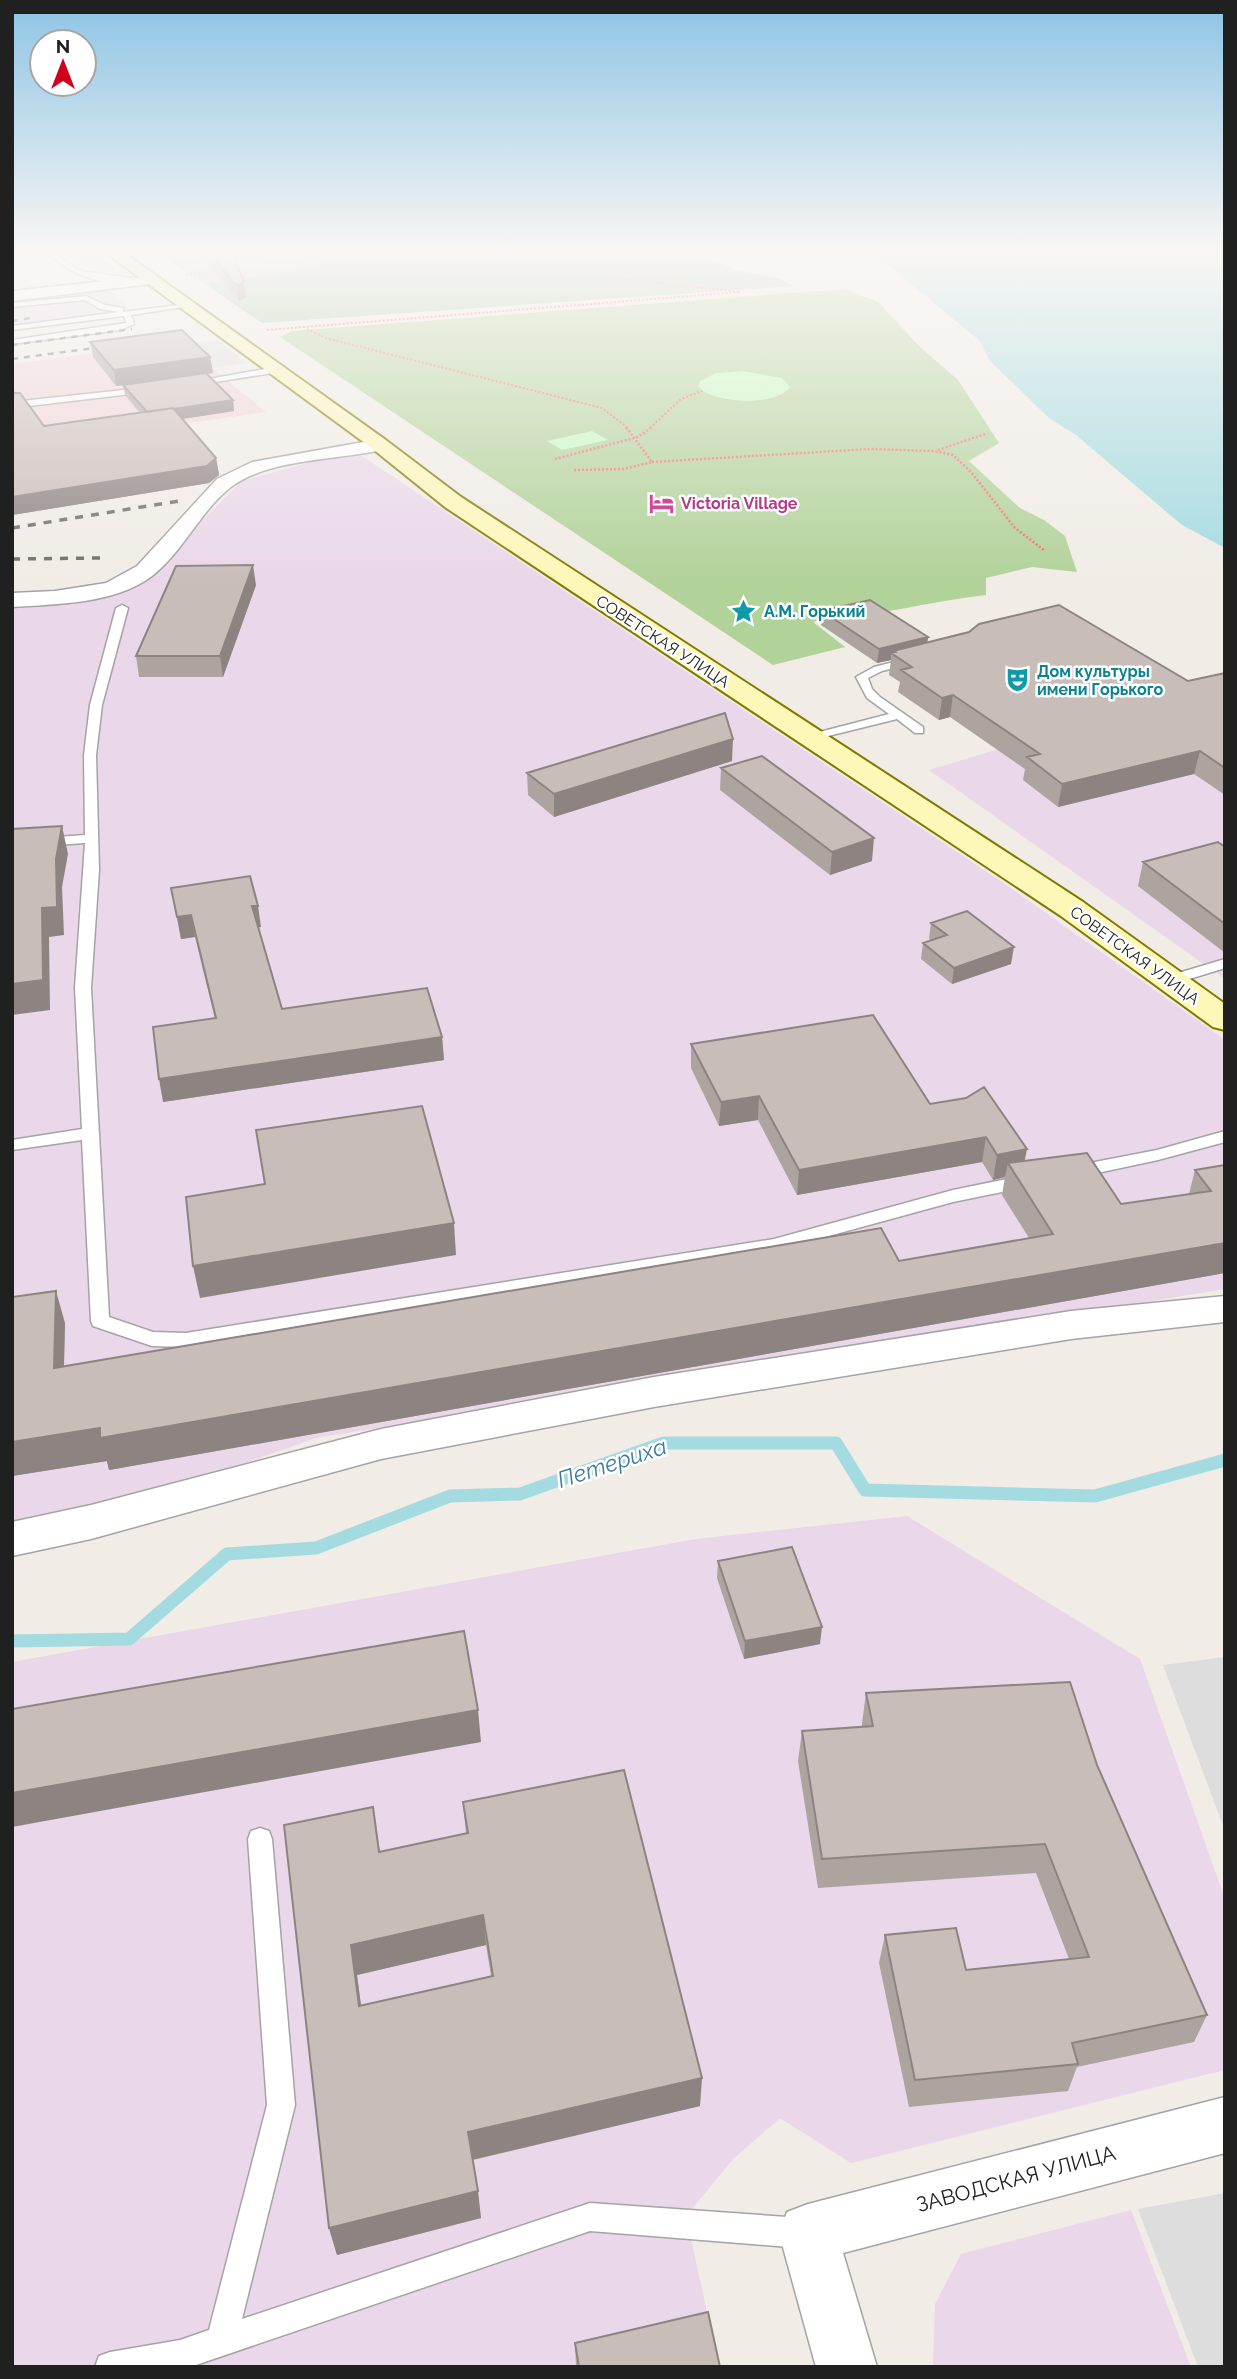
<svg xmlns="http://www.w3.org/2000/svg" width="1237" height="2379" font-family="Raleway,sans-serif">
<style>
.residential{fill:#dedddd}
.commercial{fill:#f2d4d7}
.industrial{fill:#ead7e9}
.religious{fill:#cecece}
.grass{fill:#d4edaa}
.forest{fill:#b1d299}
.cemetery{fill:#a6cba6}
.park{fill:#c5fcc1}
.parking{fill:#e0e0e0}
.water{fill:#a4dbe0}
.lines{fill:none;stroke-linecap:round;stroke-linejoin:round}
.stream{stroke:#a4dbe0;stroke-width:13}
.lane-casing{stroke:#a4a4a4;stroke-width:3}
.street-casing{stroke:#a4a4a4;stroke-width:3}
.secondary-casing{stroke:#7e7a00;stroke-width:4}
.path-far1{stroke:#ff696e;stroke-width:2;stroke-dasharray:2 2;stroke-linecap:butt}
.path{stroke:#ff696e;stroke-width:2.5;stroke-dasharray:2 2;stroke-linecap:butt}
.lane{fill:#fff;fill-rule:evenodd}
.street{fill:#fff;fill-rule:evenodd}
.secondary{fill:#fdf7b8;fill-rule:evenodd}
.rail-far1{stroke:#6e6e6e;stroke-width:2.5;stroke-dasharray:6 6;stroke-linecap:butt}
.rail{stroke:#6e6e6e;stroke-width:3.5;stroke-dasharray:8 8;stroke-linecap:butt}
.wall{fill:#ada39f;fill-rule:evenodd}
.shaded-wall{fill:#8d8482}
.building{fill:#c9bdb9;stroke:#8d8482;stroke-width:2;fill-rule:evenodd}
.labels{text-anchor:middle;stroke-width:5;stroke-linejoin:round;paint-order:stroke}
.far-hotel-label{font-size:16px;font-weight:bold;fill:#b23c85;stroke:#fff;text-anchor:start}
.far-culture-label{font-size:16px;font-weight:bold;fill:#0d838f;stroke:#fff;text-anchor:start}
.far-street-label{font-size:16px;fill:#202020;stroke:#fff}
.near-street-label{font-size:21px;fill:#202020;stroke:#fff}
.near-water-label{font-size:23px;font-style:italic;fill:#3e7a9c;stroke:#fff}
</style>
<rect width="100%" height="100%" fill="#f1ece6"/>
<path class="residential" d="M1225 1657V1831L1163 1665Z
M1225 2193V2367H1198L1138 2209Z"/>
<path class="commercial" d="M180 342 266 412 173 425 12 466V364Z"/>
<path class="industrial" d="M109 290 129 308 120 313 12 326V301Z
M362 456 1005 884 1225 1040V1289L316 1438 131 1503 12 1526V605L75 603 143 579 242 481 328 457Z
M1225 681V979L929 770Z
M907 1516 1140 1659 1225 1899V2070L851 2163 780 2118 733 2159 686 2216 719 2367H12V1662L696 1539Z
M1131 2210 1191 2367H933L935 2304 961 2254Z"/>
<path class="religious" d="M299 252 323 269 205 284 178 266Z"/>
<path class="grass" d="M78 252 98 254 116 270 98 271 68 259 69 254Z"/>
<path class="forest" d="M846 289 878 302 919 346 958 380 999 443 969 461 1020 508 1044 520 1065 536 1077 572 1032 567 986 578V595C951 599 918 606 883 612 859 616 838 615 813 622L845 647 773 665 280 337 292 331Z"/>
<path class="cemetery" d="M153 250H686L738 271 779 278 793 286 262 323 205 284 322 268 298 252 178 266Z"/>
<path class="park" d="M743 371 782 378 790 387C777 407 712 404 698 386L700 381 716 373Z
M592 431 608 440 562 450 547 441Z"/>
<path class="parking" d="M218 340 246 363 213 368 183 344Z"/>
<path class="water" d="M870 250H1225V548L1182 525 1076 435 1049 418 990 361 979 340Z"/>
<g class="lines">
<path class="stream" d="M12 1641 129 1639 227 1554 316 1548 450 1496 520 1494 663 1443H836L865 1490 1095 1496 1225 1460"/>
<defs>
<path id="lane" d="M46 250H54L60 258 81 271 145 280C117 293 64 274 46 250Z
M86 296 105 305 123 308V312L186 304 190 306 131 315 134 324 121 330 12 344V340L126 323 124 316 12 330V326L119 312 100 309 85 300 12 307V303Z
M276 367 279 372 190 386 186 383Z
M151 387 148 392 12 408V402Z
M122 605 128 608 102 705 96 755 99 870 91 988 109 1317 153 1332 186 1333 774 1239 953 1190 1026 1175 1035 1181 1026 1187 953 1202 774 1251 186 1347 152 1346 93 1326 91 1321 82 1140 12 1150V1140L82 1129 75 988 85 843 12 848V840L85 835 84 755 90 705 116 608Z
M913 657 917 658V662L882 671 868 678 872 689 880 697 923 727V733H915L897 719 808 741V735L889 714 867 698 856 677 874 667Z
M1225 959V968L1170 985 1162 980 1165 977Z
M1225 1131V1142L1158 1160 1074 1178 1065 1172 1074 1166 1157 1150Z
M260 1828 269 1831 272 1839 295 2105 242 2319 590 2203 801 2218 811 2223 816 2233 811 2243 801 2248 590 2231 190 2367H95L99 2356 110 2352 180 2340 209 2330 267 2105 248 1839 251 1831Z"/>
<path id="street" d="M152 276 159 280 157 283 12 301V291Z
M380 439 389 445 387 449C341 460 269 458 231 487 200 511 183 552 152 576 115 604 57 604 12 607V593L55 591 106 583 137 566 217 479 252 462Z
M1225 1296V1322L1071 1339 654 1407 381 1459 91 1539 12 1556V1522L91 1505 381 1429 654 1377 1071 1311Z
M1225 2097V2153L843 2253 877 2367H816L779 2233 787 2212 808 2204Z"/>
<path id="secondary" d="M102 250H120L387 441 461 497 1083 902 1225 1004V1030L1213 1027 1061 916 445 507 373 449Z"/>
</defs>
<use href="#lane" class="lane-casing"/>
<use href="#street" class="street-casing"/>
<use href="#secondary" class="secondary-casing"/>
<path class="path-far1" d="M186 275 219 271
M307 329 326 338 602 408 628 428
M267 330 740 292 617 278 639 267 629 261 606 259
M650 428 681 399 702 391"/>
<path class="path" d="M938 450 985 434
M555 459 638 437 652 427
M652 462 870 449 934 451 953 455 971 472 1015 528 1045 551
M574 470 624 469 652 462 626 427"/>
<use href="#lane" class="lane"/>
<use href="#street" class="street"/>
<use href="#secondary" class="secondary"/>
<path class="rail-far1" d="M12 321 30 318
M12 345 132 329
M12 359 109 346"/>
<path class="rail" d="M12 528 185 500
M12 559 100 558"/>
</g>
<path class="wall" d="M195 250H230L246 297 239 301Z
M90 342 210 357 213 373 206 374 233 400 234 411 182 419 216 458 219 475 209 483 12 515V383L15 393 44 426 140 413 125 395 123 385 116 386 93 357Z
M256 585 223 677H139L136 656Z
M822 611 928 637 927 643 1188 681 1225 673V795L1194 774 1058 807 1023 780 1025 769 950 717 939 720 898 692 900 682 889 675 891 660 877 663 821 625Z
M732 761 554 817 528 795 527 773Z
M721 768 872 861 830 875 720 790Z
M1225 847V953L1138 886 1143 862Z
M171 888 261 927H258L282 1009 442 1037 444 1060 163 1102 215 1019 195 937 181 939Z
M931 923 1011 964 952 984 921 959 923 943 931 940 929 939Z
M691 1044 930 1104 966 1098 1025 1161 1121 1204 1189 1194 1195 1170 1225 1165V1273L109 1470 107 1461 12 1476 65 1323 64 1366 899 1261 1029 1238 1002 1195 1005 1177 993 1180 982 1162 797 1195 758 1120 719 1126 691 1068Z
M718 1561 820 1644 744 1659 717 1578Z
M866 1693 1097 1765 1207 2015 1194 2042 1077 2067 1068 2091 909 2107 879 1963 885 1935 966 1970 1069 1959 1036 1873 818 1888 798 1761 802 1731 862 1727V1723Z
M463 1802 700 2106 473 2160 481 2218 337 2255 329 2228 373 1807 380 1852 466 1834ZM486 1945 491 1976 361 2006 357 1975Z
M575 2343 720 2367H576Z"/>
<path class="shaded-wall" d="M244 281 246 297 239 301 237 286Z
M210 357 213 373 116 386 114 370Z
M233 400 234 411 150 424 148 413Z
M216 458 219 475 209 483 12 515V497Z
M253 565 256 585 223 677 220 656Z
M928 637 926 651 895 652 893 651V654L891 653V660L877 663 879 649Z
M953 695 950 717 939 720 942 698Z
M733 739 732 761 554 817V794Z
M1200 751 1194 774 1058 807 1062 784Z
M62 826 68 854 62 887 64 935 49 937 50 1010 12 1015V984L42 908 56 859Z
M874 838 872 861 830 875 832 852Z
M252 906H258L261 927 255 928Z
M191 915 195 937 181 939 177 917Z
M1014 947 1011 964 952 984 954 968Z
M442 1037 444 1060 163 1102 159 1079Z
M759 1096 758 1120 719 1126 721 1102Z
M986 1137 982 1162 797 1195 799 1170Z
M1027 1149 1022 1174 1008 1163 1005 1177 993 1180 997 1155Z
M454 1223 456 1255 200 1298 193 1266Z
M1225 1243V1273L109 1470 107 1461 12 1476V1442Z
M56 1291 65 1323 63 1400 54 1368Z
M822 1627 820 1644 744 1659 745 1641Z
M478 1710 481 1742 12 1827V1793Z
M483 1915 486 1945 357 1975 365 2035 359 2006 351 1945Z
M702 2078 700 2106 471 2160 468 2132Z
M478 2191 481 2218 337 2255 329 2228Z"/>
<path class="building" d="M206 250H230L244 281 237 286Z
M182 330 210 357 114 370 90 342Z
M206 373 233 400 174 409 173 408 147 412 123 385Z
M12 393H20L44 426 173 408 216 458 207 466 12 497Z
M253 565 220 656H136L176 566Z
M870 600 928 637 879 649 822 611Z
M1059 605 1188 681 1225 673V768L1200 751 1062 784 1027 757 1040 754 953 695 942 698 901 670 912 667 891 653 895 652 893 651 969 632 979 624Z
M725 713 733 739 554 794 527 773Z
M762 756 874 838 832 852 721 768Z
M62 826 56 859 57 907 42 908 43 980 12 984V829Z
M1218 842 1225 847V924L1143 862Z
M250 876 258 906H252L282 1009 427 988 442 1037 159 1079 153 1027 216 1018 191 915 177 917 171 888Z
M967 911 1014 947 954 968 923 943 947 935 931 923Z
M873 1015 930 1104 966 1098 984 1087 1027 1149 997 1155 986 1137 799 1170 759 1096 721 1102 691 1044Z
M422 1106 454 1223 193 1266 186 1197 265 1184 256 1130Z
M1087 1153 1121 1204 1211 1191 1195 1170 1225 1165V1243L100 1438V1428L12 1442V1297L56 1291 54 1368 881 1228 899 1261 1053 1234 1008 1163Z
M792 1547 822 1627 745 1641 718 1561Z
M464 1631 478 1710 12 1793V1709Z
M1070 1682 1097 1765 1207 2015 1072 2043 1078 2064 915 2080 885 1935 956 1928 966 1970 1089 1957 1045 1844 822 1859 802 1731 873 1726 866 1693Z
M624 1770 702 2078 468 2132 478 2191 329 2228 284 1825 373 1807 379 1852 468 1833 463 1802ZM483 1915 493 1976 359 2006 351 1945Z
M708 2312 720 2367H579L575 2343Z"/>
<linearGradient id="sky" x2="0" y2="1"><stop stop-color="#8dc4e5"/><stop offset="0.43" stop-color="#f9f6f4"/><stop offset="1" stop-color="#f9f6f4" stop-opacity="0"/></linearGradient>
<rect width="1237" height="583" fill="url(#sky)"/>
<defs>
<symbol id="hotel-bare" viewBox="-9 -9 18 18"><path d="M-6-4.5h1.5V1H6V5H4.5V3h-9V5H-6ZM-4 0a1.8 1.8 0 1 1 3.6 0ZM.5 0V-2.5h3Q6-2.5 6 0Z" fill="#d1479c" stroke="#fff" stroke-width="2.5" paint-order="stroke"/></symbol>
<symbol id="sight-bare" viewBox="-9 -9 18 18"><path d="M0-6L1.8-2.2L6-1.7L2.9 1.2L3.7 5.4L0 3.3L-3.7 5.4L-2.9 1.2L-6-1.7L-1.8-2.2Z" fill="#0f9aa8" stroke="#fff" stroke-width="2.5" paint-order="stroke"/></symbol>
<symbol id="theatre-bare" viewBox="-9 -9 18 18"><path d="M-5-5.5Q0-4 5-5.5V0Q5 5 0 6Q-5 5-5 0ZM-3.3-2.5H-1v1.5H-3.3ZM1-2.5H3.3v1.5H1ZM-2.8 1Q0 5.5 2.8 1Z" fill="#0f9aa8" stroke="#fff" stroke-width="2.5" paint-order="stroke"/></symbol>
</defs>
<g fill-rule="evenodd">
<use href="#hotel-bare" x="644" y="486" width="35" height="35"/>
<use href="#sight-bare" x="726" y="594" width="35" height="35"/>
<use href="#theatre-bare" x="1000" y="662" width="35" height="35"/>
</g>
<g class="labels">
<g class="far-hotel-label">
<text x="681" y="509">Victoria Village</text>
</g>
<g class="far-culture-label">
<text x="764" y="617">А.М. Горький</text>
<text x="1037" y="677">Дом культуры<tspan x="1037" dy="18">имени Горького</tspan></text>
</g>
<g class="far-street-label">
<text transform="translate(663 641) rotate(33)" y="6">СОВЕТСКАЯ УЛИЦА</text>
<text transform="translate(1135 955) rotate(36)" y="6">СОВЕТСКАЯ УЛИЦА</text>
</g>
<g class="near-street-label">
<text transform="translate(1016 2179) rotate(-15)" y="7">ЗАВОДСКАЯ УЛИЦА</text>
</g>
<g class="near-water-label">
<text transform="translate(612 1463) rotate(-18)" y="8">Петериха</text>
</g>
</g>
<rect width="1237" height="2379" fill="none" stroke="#202020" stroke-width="28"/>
<g transform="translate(63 63)"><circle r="33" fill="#ffffff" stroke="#a6a6a6" stroke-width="2"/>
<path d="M0-5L12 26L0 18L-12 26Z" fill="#d0001c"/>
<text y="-10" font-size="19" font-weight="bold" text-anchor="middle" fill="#202020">N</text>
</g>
</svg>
